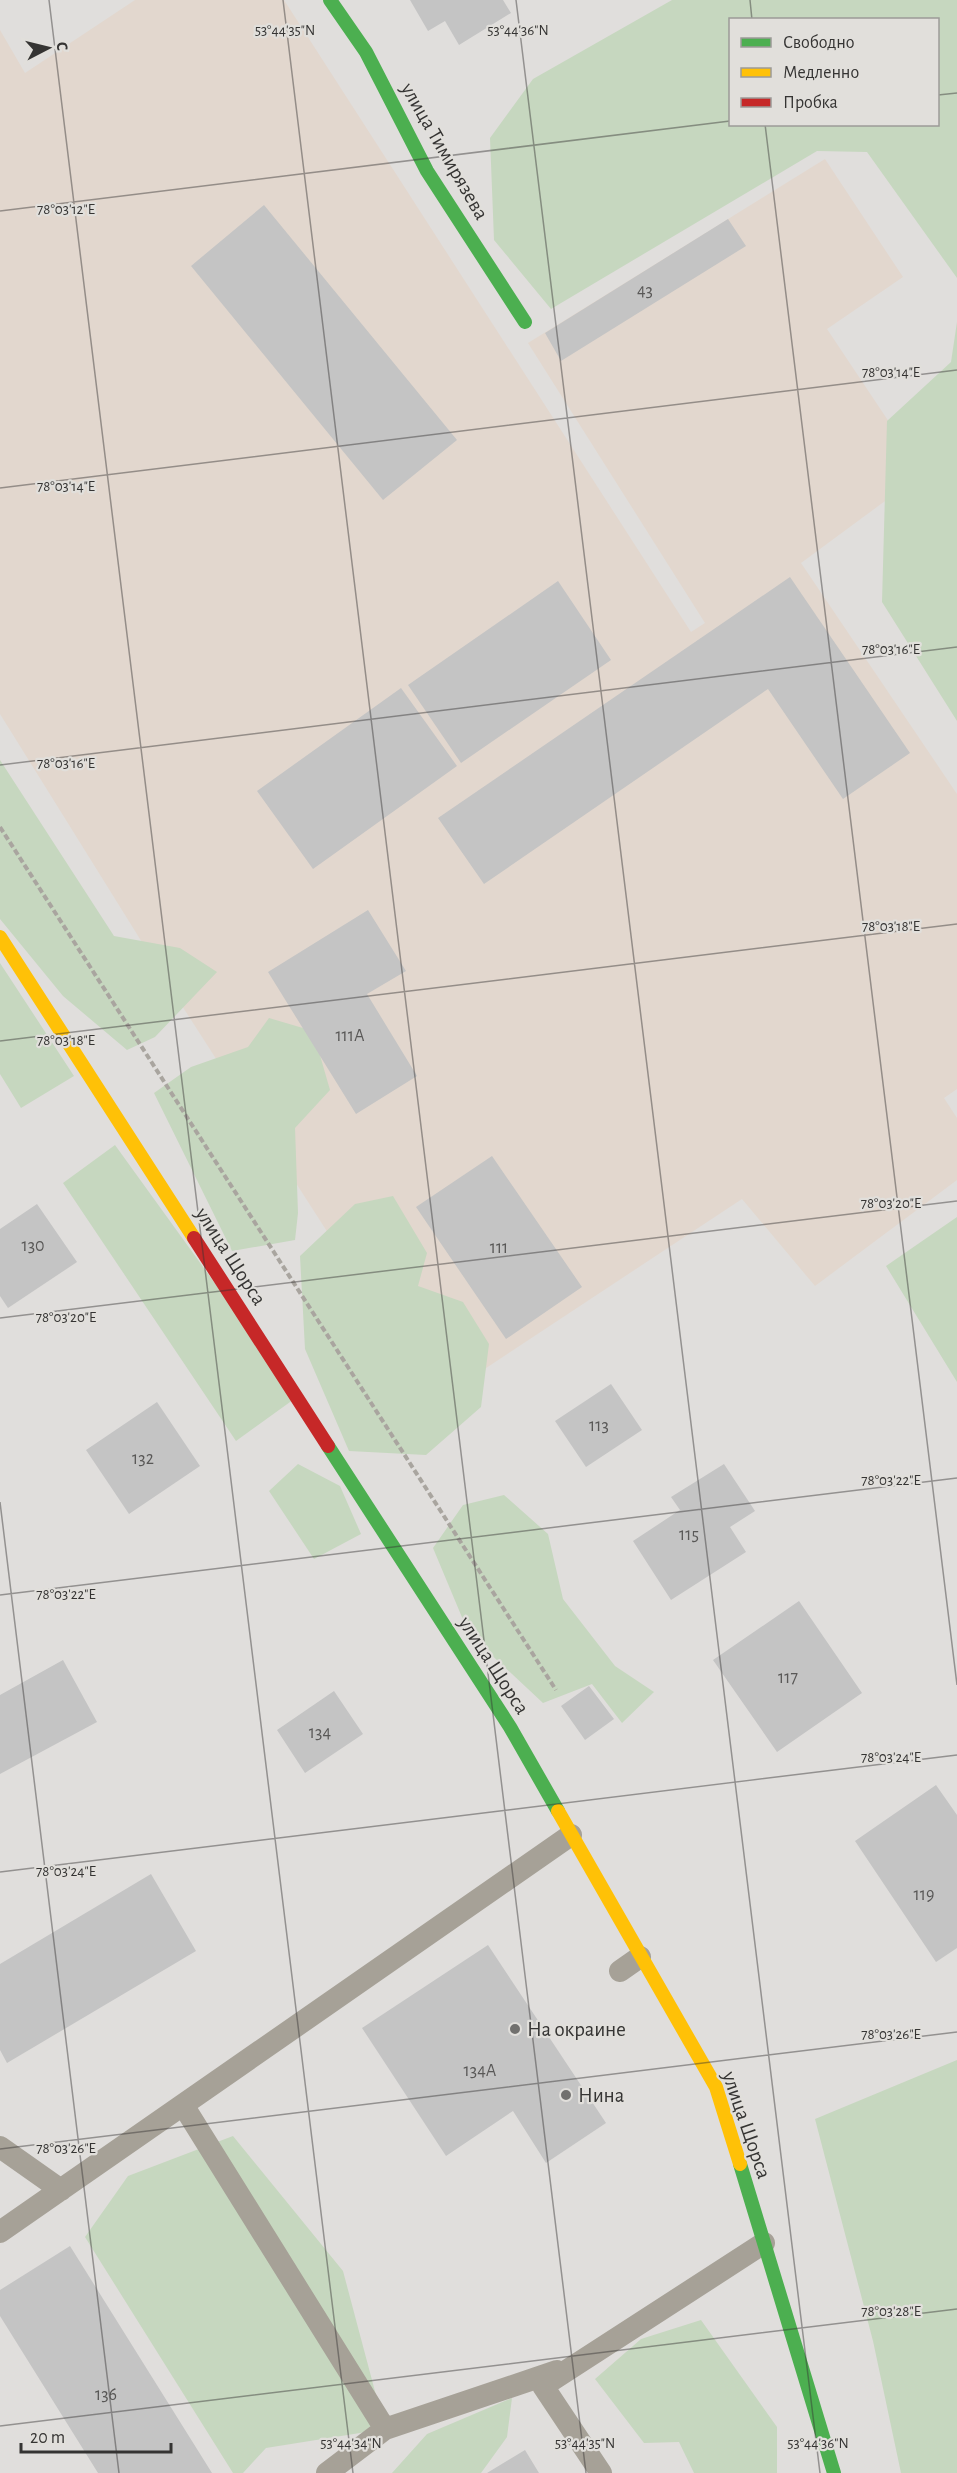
<svg xmlns="http://www.w3.org/2000/svg" width="957" height="2473" font-family="'Alegreya Sans',sans-serif">
<style>
.industrial{fill:#e2d7ce}
.green{fill:#c6d7bf;fill-rule:evenodd}
.building{fill:#c4c4c4}
.lines{fill:none;stroke-linecap:round;stroke-linejoin:round}
.path{stroke:#a9a59f;stroke-width:4;stroke-dasharray:6 3;stroke-linecap:butt}
.lane{stroke:#a6a197;stroke-width:22}
.fast{stroke:#4caf50;stroke-width:14}
.slow{stroke:#ffc107;stroke-width:14}
.jam{stroke:#c62828;stroke-width:14}
.ticks{fill:none;stroke:#353433;stroke-width:1.5;stroke-opacity:0.45}
.poi-dot{fill:#71706e;stroke:#e1dfdb;stroke-width:2}
.labels{text-anchor:middle;stroke-width:4.5;stroke-linejoin:round;paint-order:stroke}
.number-label{font-size:18px;fill:#595857}
.street-label{font-size:21px;fill:#353433;stroke:#e1dfdb}
.poi-label{font-size:21px;fill:#353433;stroke:#e1dfdb;text-anchor:start}
.ticks-label{font-size:15px;text-anchor:middle;fill:#353433;stroke:#e1dfdb;stroke-width:4.5;stroke-linejoin:round;paint-order:stroke}
</style>
<rect width="100%" height="100%" fill="#e0dedc"/>
<path class="industrial" d="M135 0H284L691 632 705 623 528 343 825 159 903 277 827 329 923 473 801 563 957 794V1089L944 1098 957 1118V1180L815 1286 742 1199 436 1401 168 984 0 714V30L25 73Z"/>
<path class="green" d="M672 0H957V278L867 152 817 151 551 309 494 240 490 138 533 79ZM730 20H938V124H730Z
M957 322V721L882 602 887 421 951 362Z
M0 760 114 936 180 948 217 972 155 1037 127 1050 63 996 0 919Z
M0 963 74 1076 21 1108 0 1074Z
M269 1018 313 1031 330 1090 295 1128 298 1213 295 1240 232 1251 154 1093 191 1067 248 1047Z
M115 1145 297 1397 236 1441 63 1183Z
M393 1196 427 1253 418 1286 463 1302 489 1344 481 1407 426 1455 349 1451 305 1349 300 1256 355 1204Z
M957 1217V1382L886 1266Z
M298 1464 340 1486 361 1534 314 1559 269 1491Z
M504 1495 548 1534 563 1599 615 1666 654 1692 622 1723 592 1684 543 1703 469 1634 433 1548 463 1505Z
M957 2060V2473H901L873 2341 815 2119Z
M233 2136 343 2271 385 2429 266 2448 243 2473H233L85 2237 128 2176Z
M701 2320 777 2427V2473H694L679 2442 644 2443 595 2379 641 2339Z
M512 2398 507 2437 481 2473H392L427 2434Z"/>
<path class="building" d="M410 0H503L511 13 459 45 445 21 428 31Z
M264 205 457 440 383 500 191 266Z
M728 219 746 246 561 361 545 333Z
M790 577 910 753 843 799 768 689 484 884 438 818Z
M558 581 611 660 461 763 408 685Z
M401 688 457 766 313 869 257 791Z
M368 910 406 971 367 994 417 1076 356 1114 268 972Z
M492 1156 582 1287 506 1339 416 1207Z
M37 1204 77 1262 8 1308 0 1296V1229Z
M611 1384 642 1430 586 1467 555 1421Z
M157 1402 200 1466 129 1514 86 1450Z
M724 1464 755 1511 730 1527 746 1552 671 1600 633 1541 680 1510 671 1497Z
M799 1601 862 1693 777 1752 713 1660Z
M63 1660 97 1722 0 1774V1695Z
M589 1686 614 1719 585 1740 561 1706Z
M334 1691 363 1734 305 1773 277 1730Z
M936 1785 957 1815V1948L936 1962 855 1841Z
M151 1874 196 1951 7 2063 0 2050V1964Z
M488 1945 606 2123 546 2163 513 2111 446 2156 362 2028Z
M70 2246 212 2473H98L0 2316V2290Z
M525 2450 539 2473H487Z"/>
<g class="lines">
<path class="path" d="M0 827 556 1690"/>
<path class="lane" d="M620 1971 640 1957
M183 2105 385 2429 327 2473
M0 2147 61 2190
M0 2232 571 1835
M385 2429 557 2371
M601 2473 543 2386 764 2243"/>
<path class="fast" d="M330 0 366 52 427 171 525 322
M328 1446 510 1727 558 1811
M740 2164 834 2473"/>
<path class="slow" d="M0 937 194 1238
M558 1811 716 2087 740 2164"/>
<path class="jam" d="M194 1238 328 1446"/>
</g>
<path class="ticks" d="M49 0 353 2473M283 0 586 2473M516 0 820 2473M750 0 752 20M938 95 957 93M765 124 957 1685M0 211 730 121M0 488 957 370M0 765 957 647M0 1041 957 924M0 1318 957 1201M0 1502 119 2473M0 1595 957 1478M0 1872 957 1755M0 2149 957 2032M0 2426 957 2309"/>
<g class="poi-dot">
<circle cx="515" cy="2029" r="6"/>
<circle cx="566" cy="2095" r="6"/>
</g>
<g class="labels">
<g class="number-label">
<text x="645" y="296">43</text>
<text x="350" y="1041">111А</text>
<text x="33" y="1251">130</text>
<text x="499" y="1253">111</text>
<text x="599" y="1431">113</text>
<text x="143" y="1464">132</text>
<text x="689" y="1540">115</text>
<text x="788" y="1683">117</text>
<text x="320" y="1738">134</text>
<text x="924" y="1900">119</text>
<text x="480" y="2076">134А</text>
<text x="106" y="2400">136</text>
</g>
<g class="street-label">
<text transform="translate(445 151) rotate(60)" y="7">улица Тимирязева</text>
<text transform="translate(231 1256) rotate(57)" y="7">улица Щорса</text>
<text transform="translate(494 1665) rotate(57)" y="7">улица Щорса</text>
<text transform="translate(747 2125) rotate(71)" y="7">улица Щорса</text>
</g>
<g class="poi-label">
<text x="527" y="2036">На окраине</text>
<text x="578" y="2102">Нина</text>
</g>
</g>
<g class="ticks-label">
<text x="285" y="35">53°44'35"N</text>
<text x="518" y="35">53°44'36"N</text>
<text x="66" y="214">78°03'12"E</text>
<text x="891" y="377">78°03'14"E</text>
<text x="66" y="491">78°03'14"E</text>
<text x="891" y="654">78°03'16"E</text>
<text x="66" y="768">78°03'16"E</text>
<text x="891" y="931">78°03'18"E</text>
<text x="66" y="1045">78°03'18"E</text>
<text x="891" y="1208">78°03'20"E</text>
<text x="66" y="1322">78°03'20"E</text>
<text x="891" y="1485">78°03'22"E</text>
<text x="66" y="1599">78°03'22"E</text>
<text x="891" y="1762">78°03'24"E</text>
<text x="66" y="1876">78°03'24"E</text>
<text x="891" y="2039">78°03'26"E</text>
<text x="66" y="2153">78°03'26"E</text>
<text x="891" y="2316">78°03'28"E</text>
<text x="351" y="2448">53°44'34"N</text>
<text x="585" y="2448">53°44'35"N</text>
<text x="818" y="2448">53°44'36"N</text>
</g>
<rect x="729" y="18" width="210" height="108" fill="#e1dfdb" stroke="#9c9b98" stroke-width="1.5"/>
<rect x="741" y="38" width="30" height="9" fill="#4caf50" stroke="#9c9b98" stroke-width="1.5"/>
<text x="783" y="48" font-size="18" fill="#353433">Свободно</text>
<rect x="741" y="68" width="30" height="9" fill="#ffc107" stroke="#9c9b98" stroke-width="1.5"/>
<text x="783" y="78" font-size="18" fill="#353433">Медленно</text>
<rect x="741" y="98" width="30" height="9" fill="#c62828" stroke="#9c9b98" stroke-width="1.5"/>
<text x="783" y="108" font-size="18" fill="#353433">Пробка</text>
<g transform="translate(48 48) rotate(83)" stroke="#e1dfdb" stroke-width="4.5" paint-order="stroke">
<path d="M0-4.5L10 22L0 15L-10 22Z" fill="#353433"/>
<text y="-9" font-size="16" font-weight="bold" text-anchor="middle" fill="#353433">С</text>
</g>
<path d="M21 2443v9h150v-9" fill="none" stroke="#353433" stroke-width="3"/>
<text x="30" y="2443" font-size="18" fill="#353433" stroke="#e1dfdb" stroke-width="4.5" paint-order="stroke">20 m</text>
</svg>
